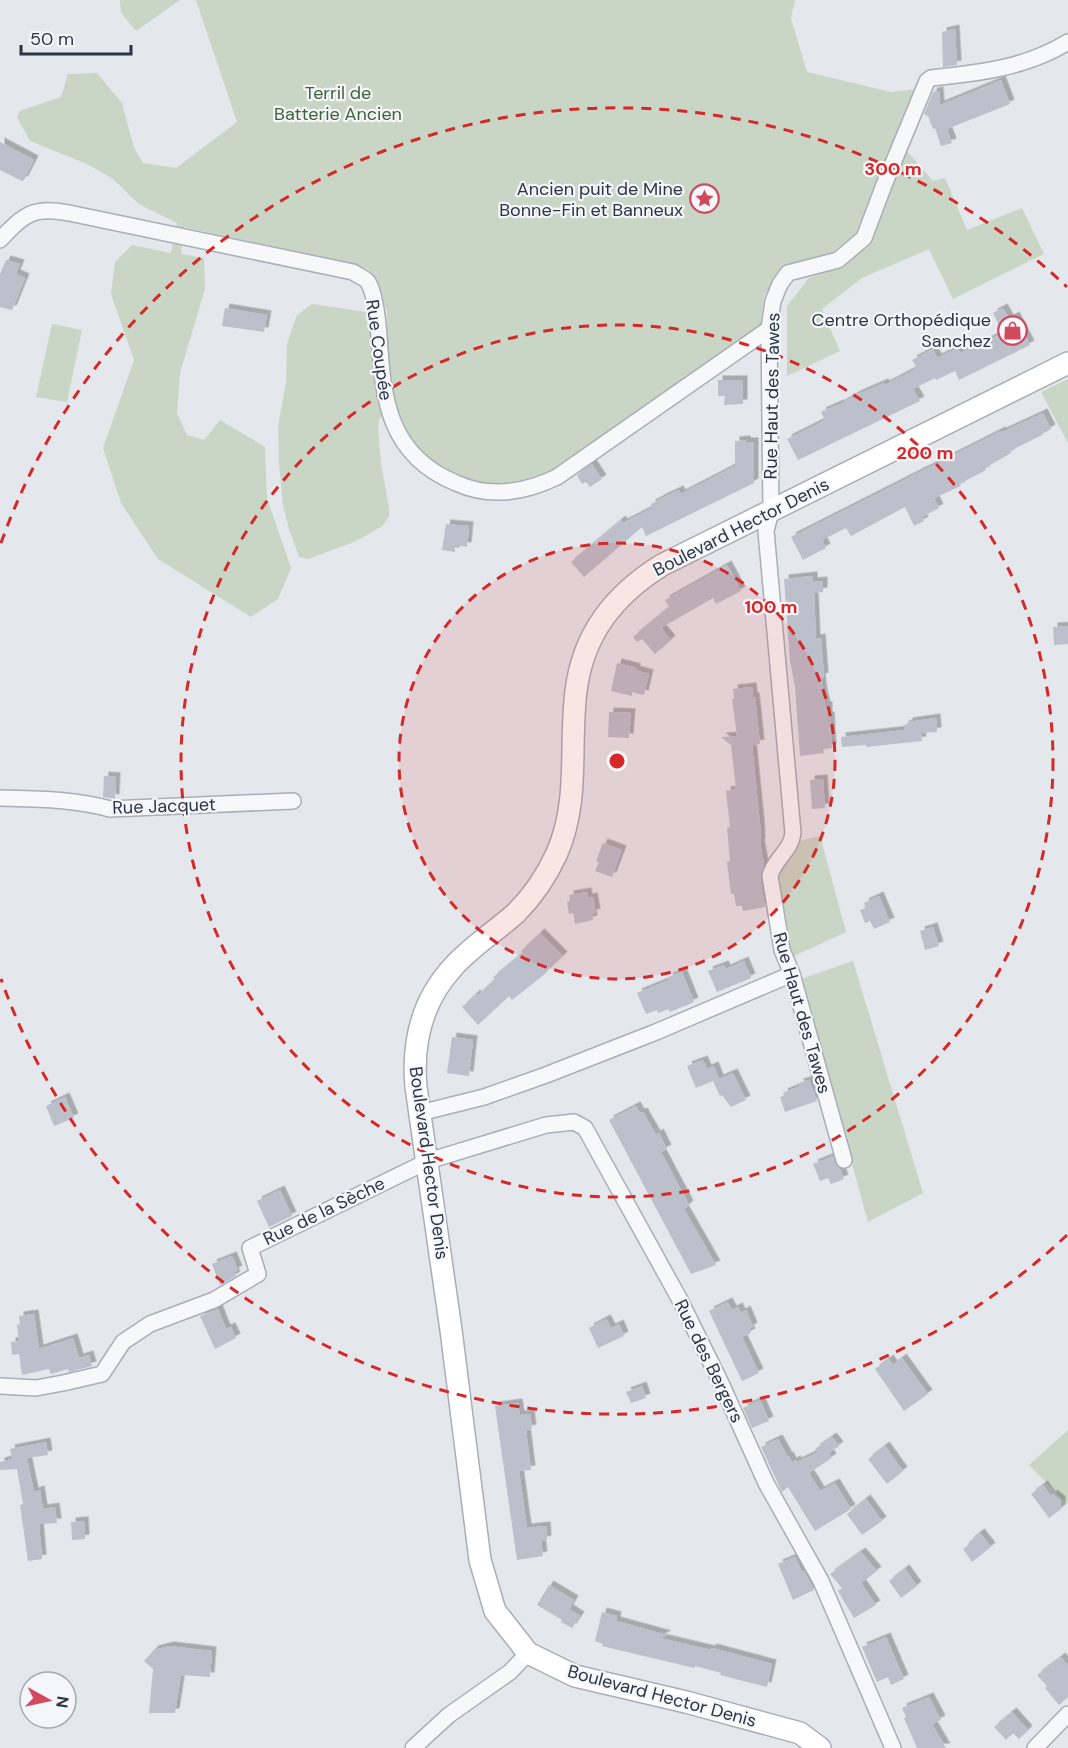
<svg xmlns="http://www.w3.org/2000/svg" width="1068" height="1748" font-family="'DM Sans',sans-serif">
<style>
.green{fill:#c9d6c5}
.building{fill:#bbc0ca;filter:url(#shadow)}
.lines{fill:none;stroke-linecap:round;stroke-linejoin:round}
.street-casing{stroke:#a9aeb7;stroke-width:18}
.secondary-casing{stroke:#a9aeb7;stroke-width:24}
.street{stroke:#f7f8fa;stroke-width:15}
.secondary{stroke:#fff;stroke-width:21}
.ring{fill:none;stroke:#d62828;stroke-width:3;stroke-dasharray:10 8}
.labels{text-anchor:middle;stroke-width:4.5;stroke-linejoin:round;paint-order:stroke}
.park-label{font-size:18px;fill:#3f6138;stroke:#f4f6f9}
.poi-label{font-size:18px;fill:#2b3445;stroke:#f4f6f9;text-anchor:end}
.street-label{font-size:18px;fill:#2b3445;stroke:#f4f6f9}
.centre{fill:#d62828;stroke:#f4f6f9;stroke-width:3}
.ring-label{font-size:18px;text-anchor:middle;font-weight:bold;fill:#d62828;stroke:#f4f6f9;stroke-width:4.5;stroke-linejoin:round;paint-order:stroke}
</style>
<defs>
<filter id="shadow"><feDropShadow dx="4.5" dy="-4.5" stdDeviation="0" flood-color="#0004"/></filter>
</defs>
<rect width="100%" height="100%" fill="#e4e7ec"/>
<path class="green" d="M120 0H180L136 31 121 13Z
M196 0H795L791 18 807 72 891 92 918 89 856 234 829 255 783 267 764 296 760 331 539 481 480 487 434 466 405 437 388 385 387 311 376 282 368 269 184 227 181 254 204 258 205 289 180 373 177 413 187 435 204 440 220 420 265 447 267 498 291 568 278 599 251 617 158 559 121 503 103 448 134 360 111 294 115 262 132 245 171 253 177 223 139 204 113 179 87 164 30 141 17 117 20 111 61 97 68 74 97 73 122 103 134 148 143 163 176 168 237 122Z
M906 150 933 181 945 178 967 230 1022 208 1044 254 953 299 929 249 862 278 822 309 840 351 787 376V306L809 278 843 265 870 242Z
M312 304 373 313 385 412 379 420 378 428 381 464 389 508V516L386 521 381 527 354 542 308 559 299 557 289 529 283 505 279 463 278 426 286 383 287 344 297 315Z
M52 324 82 330 67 402 36 397Z
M1068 379V443L1041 392Z
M820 836 846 932 792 957 775 876 798 841Z
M853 961 923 1193 868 1222 801 979Z
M1068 1430V1505L1029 1465Z"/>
<path class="building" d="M955 29 957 65 943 67 942 32Z
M1001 80 1010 104 947 129 952 143 941 146 935 128 933 129 928 116 924 114 933 92 939 91 940 105Z
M0 142 34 160 24 180 22 181 0 170Z
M6 260 20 264 16 274 25 278 12 310 0 307V274Z
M225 308 267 315 264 332 222 326Z
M1003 308 1009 319 1015 316 1030 345 959 380 955 371 936 380 935 378 913 389 920 401 798 460 787 439 825 420 821 412 839 404V405L858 394 884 383 885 385 917 368 912 360 933 349 937 358 958 348 960 353 1003 333 993 313Z
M718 380H743V404L724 405 725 396H718Z
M1043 413 1051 429 1042 434V435L1010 451 1011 453 985 468 986 470 959 484 961 486 934 498 939 508 922 517 924 521 914 526 905 507 851 536 846 528 822 540 826 548 803 560 791 537 1001 431 1002 432Z
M746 440V442H754V483L646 536 642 527 584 577 571 562 621 520 623 523 652 508 651 504 666 496 679 490 681 494 735 466V441Z
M592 464 602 479 590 487 586 482 582 484 577 475Z
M446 524 469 526 467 547 455 545V552L442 550Z
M727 565 741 591 716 604 713 598 661 628 671 640 655 654 642 639 637 642 633 637 669 607 665 600Z
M813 576V582L823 581V592L814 593 816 639 821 638 824 677 821 678 823 694 826 706H828V716H830L832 748 823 749 824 753 800 756 795 687 790 661 784 579Z
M1068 626V644L1054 645 1053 627Z
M617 663 637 668 635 670 649 674 644 695 632 692V696L611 691Z
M752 687 753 697H755L760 744 752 745 760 824 761 843H760L764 865 760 878 765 907 743 911 742 906H736L734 894H731L727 862 730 861 727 828 730 827 726 791 736 789 731 745 721 737 737 736 732 699H734L733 689Z
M609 712 631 713 629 738 608 737Z
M936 718 937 732 921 733 922 741 866 747V745L842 747 841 737 905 730 904 725 908 724V722Z
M104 776 116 777 115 799 103 797Z
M823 779 825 808 812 809 810 780Z
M603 843 622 850 612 877 595 871 599 862 596 861Z
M587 892 588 898 593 897 596 913 592 914 593 920 575 924 573 913 569 914 567 902 570 901 569 895Z
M879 896 890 922 874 929 870 921 865 923 860 910 866 908 864 903Z
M933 927 939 946 925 950 920 931Z
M540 933 563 956 540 978 512 1000 509 996 478 1025 462 1007 476 994 477 996 495 979 493 977 523 953 521 951Z
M744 961 751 978 717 992 708 971 724 965 726 969Z
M682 972 694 1002 670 1012 669 1009 658 1013 657 1010 646 1014 637 993 669 980 668 977Z
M452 1037 473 1040 469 1076 447 1073Z
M703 1060 707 1069 714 1066 719 1079 733 1073 746 1100 731 1107 722 1095 720 1096 713 1081 696 1088 687 1066Z
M809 1080 817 1101 785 1112 780 1097 784 1096 783 1093 800 1086 799 1083Z
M65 1097 74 1118 54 1126 46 1106Z
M636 1106 640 1113 643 1112 656 1135 659 1133 667 1149 661 1152 689 1205 684 1209 716 1265 691 1274 609 1120Z
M833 1156 835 1163 840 1169 844 1179 831 1184 828 1178 820 1181 813 1164Z
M280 1190 292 1216 269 1227 257 1201Z
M232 1256 238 1270 234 1272 236 1276 220 1285 212 1264Z
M728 1302 732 1310 738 1307 741 1313 746 1310 753 1327 749 1329 751 1333 742 1337 759 1373 742 1381 709 1311Z
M218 1309 226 1329 231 1327 236 1338 215 1349 200 1316Z
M34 1314 39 1349 73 1338 79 1358 89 1355 92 1366 69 1372 68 1369 51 1374 49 1369 22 1375 19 1354 12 1355 11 1342 19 1341 17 1325 20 1324 19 1316Z
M606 1319 611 1328 619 1324 624 1336 598 1348 589 1328Z
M902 1358 928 1394 904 1411 875 1369 889 1359 893 1365Z
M642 1386 646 1398 631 1403 626 1392Z
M760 1400 769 1421 752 1428 743 1408Z
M518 1403 520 1415 530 1414 532 1429 526 1430 531 1470 519 1471 527 1528 546 1526 547 1540 541 1541 543 1556 517 1560 495 1406Z
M832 1437 839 1446 829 1453 832 1458 809 1473 820 1491 835 1483 851 1509 815 1531 788 1487 782 1492 761 1447 778 1439 788 1457 789 1456 792 1462 796 1460 797 1462 818 1452 815 1449Z
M46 1442 48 1455 27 1458 34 1492 40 1490 43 1509 55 1507 57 1523 39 1524 42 1559 28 1561 20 1505 23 1504 17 1469 0 1470V1462L12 1459 10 1449Z
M885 1446 903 1471 887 1484 868 1459Z
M1043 1485 1051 1496 1053 1494 1061 1501V1509L1049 1518 1031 1494Z
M866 1499 882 1521 862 1535 847 1514Z
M84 1521 85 1539 72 1540 71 1522Z
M980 1533 991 1547 972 1562 963 1549 970 1544 969 1542 971 1540Z
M861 1552 877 1571 861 1583 876 1605 854 1618 838 1591 842 1588 830 1574Z
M795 1557 802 1572 804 1571 814 1590 793 1600 778 1564Z
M905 1569 917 1586 901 1598 889 1581Z
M549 1585 574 1600 569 1609 580 1616 572 1628 561 1622 562 1620 537 1605Z
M602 1612 617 1616 616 1621 667 1635 660 1638 711 1650 712 1648 772 1664 767 1687 720 1675 721 1673 695 1666 694 1668 602 1646 603 1644 595 1641Z
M886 1637 904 1679 891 1685 888 1677 877 1682 862 1647Z
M169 1646 212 1651 210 1677 181 1675 175 1713H149L153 1669 144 1661 154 1650Z
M1061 1657 1068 1666V1697L1059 1705 1045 1688 1047 1686 1037 1675Z
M929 1697 941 1720 932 1724 946 1748H917L904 1718 906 1717 902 1708Z
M1012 1712 1028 1730 1019 1739 1013 1733 1006 1740 994 1727Z"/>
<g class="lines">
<defs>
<path id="street" d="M0 240C12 227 26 211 44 211 52 210 61 212 69 213L353 272C357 275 365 278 368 282 375 294 378 322 379 336 383 399 388 455 456 483 489 498 524 493 557 477L769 329
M0 798C37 799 74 799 110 809L293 801
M420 1113 484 1097 546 1075 656 1032 792 974
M844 1160 792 974 782 950 770 876C774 859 791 851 793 833L766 531 771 511 769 329 773 301 780 284 788 273 838 260 864 238 884 185 927 81 931 78C979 73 1026 68 1068 42
M0 1386 36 1388 63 1383 102 1374 123 1342 150 1324 214 1300 258 1274 250 1248 428 1161 546 1125 574 1122 585 1128 680 1300 720 1381 766 1483 821 1581 893 1748
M413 1748 449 1715 510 1672 528 1653
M1035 1748 1068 1714"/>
<path id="secondary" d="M820 1748 800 1733 686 1702 575 1676 528 1653 495 1611 480 1560 451 1330 416 1087C412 1042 422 1000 454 966 472 946 496 931 516 913 533 896 547 875 557 853 580 800 569 747 576 691 583 634 614 595 662 565L1068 363"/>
</defs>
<use href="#street" class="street-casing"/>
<use href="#secondary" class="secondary-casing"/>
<use href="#street" class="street"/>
<use href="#secondary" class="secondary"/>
</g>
<circle cx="617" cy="761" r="218" fill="#d62828" fill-opacity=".12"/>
<g class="ring">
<circle cx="617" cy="761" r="218"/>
<circle cx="617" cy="761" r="436"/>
<path d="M1067 1235A654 654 0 0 1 1 979M1 543A654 654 0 0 1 1067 287"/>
</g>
<defs>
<symbol id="sight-ring" viewBox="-11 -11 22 22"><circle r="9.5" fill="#f4f6f9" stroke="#d1495b" stroke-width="1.5"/><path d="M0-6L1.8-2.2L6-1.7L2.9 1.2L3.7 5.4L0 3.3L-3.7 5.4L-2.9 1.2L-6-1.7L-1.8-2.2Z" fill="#d1495b"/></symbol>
<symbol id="shop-ring" viewBox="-11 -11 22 22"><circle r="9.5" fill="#f4f6f9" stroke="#d1495b" stroke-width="1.5"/><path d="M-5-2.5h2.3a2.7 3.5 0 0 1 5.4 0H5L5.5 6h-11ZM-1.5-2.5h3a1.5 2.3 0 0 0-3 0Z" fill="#d1495b"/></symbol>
</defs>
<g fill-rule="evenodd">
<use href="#sight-ring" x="688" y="182" width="33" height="33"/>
<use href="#shop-ring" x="996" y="314" width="33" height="33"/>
</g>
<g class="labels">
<g class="park-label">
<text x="338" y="99">Terril de<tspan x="338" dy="21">Batterie Ancien</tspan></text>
</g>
<g class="poi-label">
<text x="683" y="195">Ancien puit de Mine<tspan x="683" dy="21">Bonne-Fin et Banneux</tspan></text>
<text x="991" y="326">Centre Orthopédique<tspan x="991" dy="21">Sanchez</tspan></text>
</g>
<g class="street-label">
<text transform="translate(379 350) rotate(82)" y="6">Rue Coupée</text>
<text transform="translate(772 396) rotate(-89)" y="6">Rue Haut des Tawes</text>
<text transform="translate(741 527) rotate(-27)" y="6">Boulevard Hector Denis</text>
<text transform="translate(164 806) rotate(-2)" y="6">Rue Jacquet</text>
<text transform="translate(802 1013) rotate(74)" y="6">Rue Haut des Tawes</text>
<text transform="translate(429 1163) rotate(82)" y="6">Boulevard Hector Denis</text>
<text transform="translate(324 1211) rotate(-26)" y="6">Rue de la Sèche</text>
<text transform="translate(709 1361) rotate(64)" y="6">Rue des Bergers</text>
<text transform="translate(662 1696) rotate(15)" y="6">Boulevard Hector Denis</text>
</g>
</g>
<circle cx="617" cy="761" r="9" class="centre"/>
<g class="ring-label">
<text x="893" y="175">300 m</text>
<text x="925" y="459">200 m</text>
<text x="771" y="613">100 m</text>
</g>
<g transform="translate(48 1700) rotate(98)"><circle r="28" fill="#f4f6f9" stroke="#a4a8b1" stroke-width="1.5"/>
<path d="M0-4.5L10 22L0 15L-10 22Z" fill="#d1495b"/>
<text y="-9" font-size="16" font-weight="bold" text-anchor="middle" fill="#2b3445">N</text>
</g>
<path d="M21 45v9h110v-9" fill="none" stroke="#2b3445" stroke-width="3"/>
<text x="30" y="45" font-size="18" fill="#2b3445" stroke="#f4f6f9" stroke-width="4.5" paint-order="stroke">50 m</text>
</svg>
